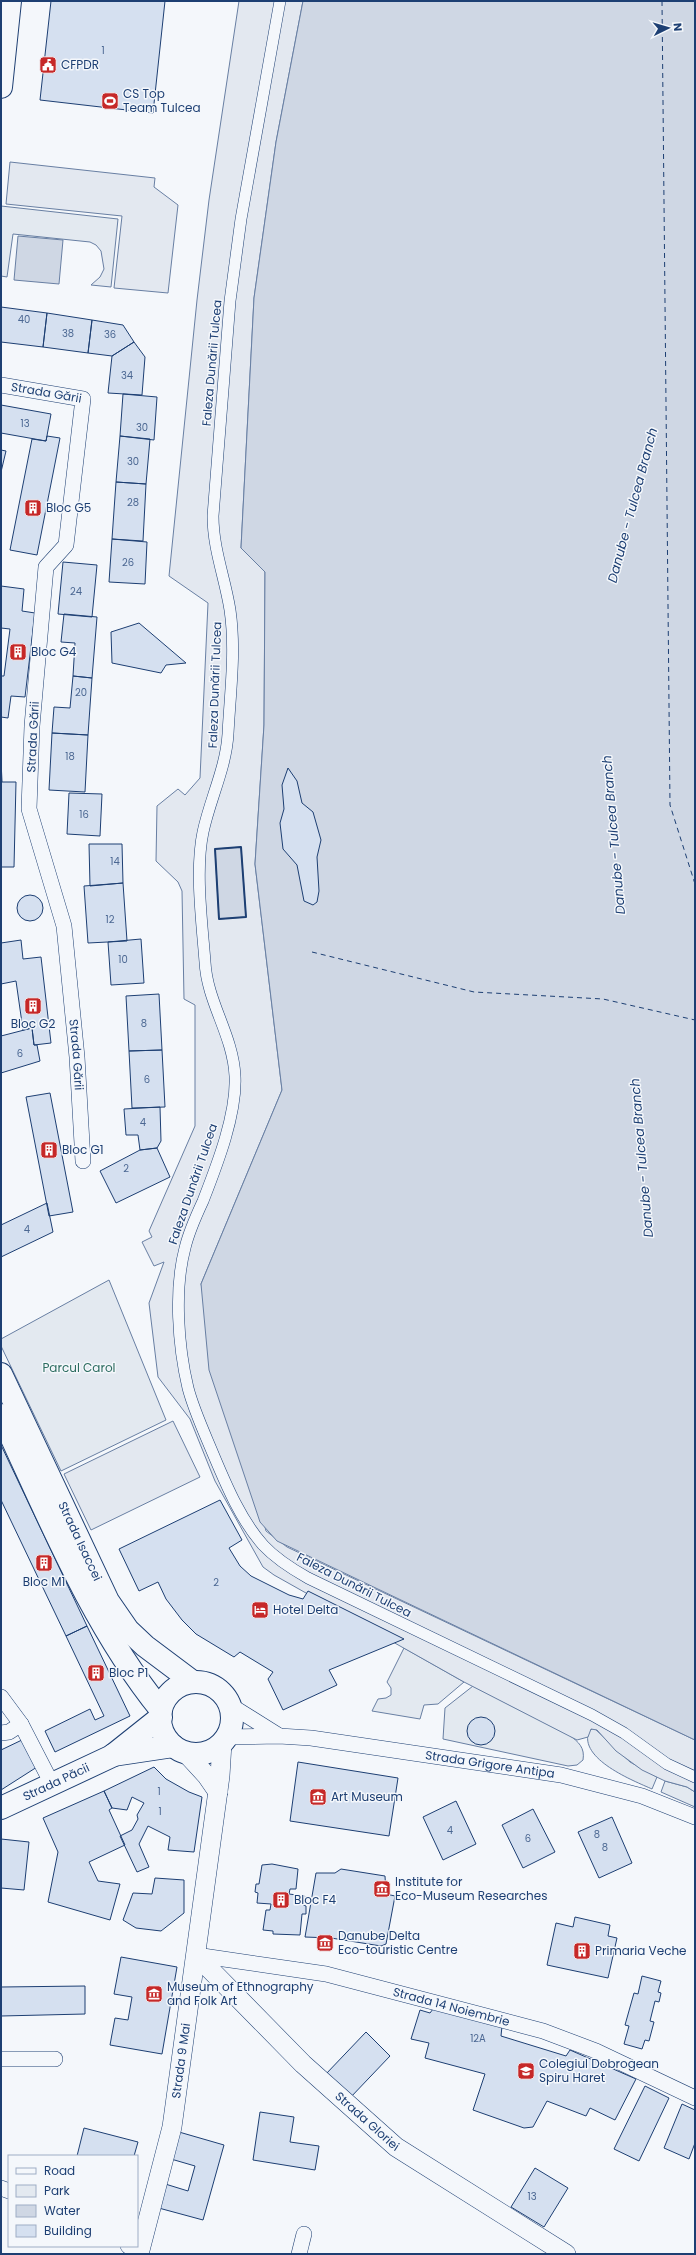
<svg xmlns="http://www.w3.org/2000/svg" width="696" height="2255" font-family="Poppins,sans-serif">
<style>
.green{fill:#e3e9f0;stroke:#687fa3}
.parking{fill:#e3e8f0;stroke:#687fa3}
.water{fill:#cfd7e4;stroke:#687fa3}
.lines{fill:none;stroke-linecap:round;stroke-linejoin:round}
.ferry{stroke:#1d3f73;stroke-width:1;stroke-dasharray:5 4;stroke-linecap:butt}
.building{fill:#d5e0f0;stroke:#1d3f73}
.pedestrian-casing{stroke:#1d3f73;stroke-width:12}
.minor-casing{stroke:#1d3f73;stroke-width:16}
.tertiary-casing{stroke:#1d3f73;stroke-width:20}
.primary-casing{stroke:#1d3f73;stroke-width:24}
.pedestrian{stroke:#f4f7fb;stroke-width:11}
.minor{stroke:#f4f7fb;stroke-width:15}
.tertiary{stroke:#f4f7fb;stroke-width:19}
.primary{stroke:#f4f7fb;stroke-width:22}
.wall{stroke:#1d3f73;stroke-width:2}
.labels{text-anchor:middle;stroke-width:3;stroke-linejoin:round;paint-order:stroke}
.number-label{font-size:10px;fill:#4b6792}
.poi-label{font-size:12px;fill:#1d3f73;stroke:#f4f7fb;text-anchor:start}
.street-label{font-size:12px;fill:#1d3f73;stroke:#f4f7fb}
.park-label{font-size:12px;fill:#2c6c60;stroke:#f4f7fb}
.water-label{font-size:13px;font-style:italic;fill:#1d3f73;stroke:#f4f7fb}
</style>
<rect width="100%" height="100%" fill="#f4f7fb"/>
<path class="green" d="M1 206 118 219 111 287 91 285 100 277 104 269 101 251 96 245 90 242 13 234 7 277 1 276Z
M109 1280 166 1420 61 1471 1 1346V1339Z
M404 1648 464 1682 438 1704 424 1705 420 1719 372 1711 378 1699 386 1698 391 1695V1688L387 1682Z
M473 1686 569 1735C579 1742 585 1748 583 1760L577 1765 568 1766 443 1739 445 1708Z
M594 1728 630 1762 657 1777 652 1789C634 1781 578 1759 589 1731Z
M665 1781 687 1787 695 1792V1807L661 1792Z"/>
<path class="parking" d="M239 1H303L276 142 254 298 241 548 265 572 264 725 255 864 282 1090 201 1284 266 1531 287 1547 695 1740V1792L687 1787 665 1781 642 1770 616 1751 597 1730 591 1729 588 1737 577 1740 464 1682 274 1575 263 1567 215 1481 190 1419 158 1377 149 1303 164 1262 154 1266 142 1242 152 1237 149 1231 195 1126V1005L184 999 182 891 178 882 156 861 157 806 178 789 185 795 200 778 208 603 169 576 197 300 209 200Z
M10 162 155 178 154 187 178 205 168 293 114 288 122 216 6 204Z
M173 1421 200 1477 91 1530 64 1474Z"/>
<path class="water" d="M303 1H695V1740L277 1541 260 1522 209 1370 201 1284 282 1090 255 864 264 725 265 572 241 548 254 298 276 142Z
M18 236 63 240 59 284 14 280Z
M241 847 246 917 219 919 215 849Z"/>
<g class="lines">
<path class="ferry" d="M662 1 670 805 695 884
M312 952 474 992 603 999 695 1020"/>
</g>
<path class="building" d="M51 1H165L153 113 40 100Z
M1 307 47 313 43 347 1 342Z
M47 313 92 320 88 353 43 347Z
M92 320 123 325 134 342 112 356 88 353Z
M134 342 145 357 142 395 108 393 112 356Z
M123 394 157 397 154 440 120 436Z
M1 405 51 414 46 441 1 433Z
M47 436 60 438 37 555 10 550 32 439 46 441Z
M120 436 150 439 146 484 116 482Z
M1 450 6 451 1 472Z
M116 482 146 484 143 541 112 539Z
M112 539 147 542 145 584 109 582Z
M63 562 97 565 92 617 58 614Z
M1 586 24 589 22 611 35 613 25 697 11 696 8 718 1 717V676H4L10 629 1 628Z
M64 614 97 617 92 678 73 676 75 643 61 642Z
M139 623 186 663 166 665 161 673 112 663 111 632Z
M73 676 92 678 88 735 52 733 54 707 70 708Z
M52 733 88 735 85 792 49 790Z
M1 760 2 782H16L14 867H1Z
M288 768 297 781 302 803 313 812 321 840 317 857 319 891 317 902 313 905 304 901 297 865 283 849 280 823 284 809 282 785Z
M69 793 102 794 100 836 67 834Z
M89 844H122L123 883 90 886Z
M123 883 127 941 88 943 84 886Z
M17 908a13 13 0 1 1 26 0a13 13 0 1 1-26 0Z
M141 939 144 983 111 985 108 942Z
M21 940 23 959 41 957 51 1043 34 1045 32 1028 23 1030 16 981 1 984V943Z
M159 994 162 1050 129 1051 126 996Z
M32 1028 34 1045H37L40 1061 1 1073V1036Z
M162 1050 165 1107 132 1108 129 1051Z
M50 1093 73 1212 49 1216 26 1097Z
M160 1107 161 1141 157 1148 140 1150 138 1135H126L124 1109Z
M157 1148 170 1177 116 1203 100 1171 140 1150Z
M47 1203 53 1232 1 1257V1225Z
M1 1445 87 1626 66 1636 1 1500Z
M220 1500 242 1540 229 1548 240 1566 251 1576 289 1595 303 1599 308 1591 404 1639 329 1670 337 1685 283 1710 268 1679 273 1672 240 1652 234 1657 196 1634 182 1620 166 1599 158 1582 139 1591 119 1549Z
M87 1626 130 1716 55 1752 45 1731 90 1709 95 1720 104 1716 66 1636Z
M467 1731a14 14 0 1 1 28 0a14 14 0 1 1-28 0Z
M24 1739 37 1767 1 1790V1750Z
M298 1762 398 1778 389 1836 290 1821Z
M154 1767 166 1779 189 1792 202 1797 194 1852 168 1850 170 1837 148 1826 139 1844 149 1867 137 1872 120 1836 132 1830 138 1819 137 1815 144 1803 132 1797 127 1810 112 1808 104 1791Z
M104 1791 112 1808 109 1810 125 1845 89 1862 98 1881 120 1884 110 1920 48 1902 58 1852 43 1818Z
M456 1801 476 1844 443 1860 423 1817Z
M533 1809 555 1852 523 1868 502 1825Z
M612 1817 632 1863 599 1878 578 1832Z
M1 1839 29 1842 24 1890 1 1888Z
M272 1864 298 1869 296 1889H290L289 1894 305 1896 303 1905 306 1906V1914H302L300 1935 273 1934V1931L263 1930 266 1910H270L271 1904 257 1903 258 1893 255 1892 256 1884H259L262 1865Z
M341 1869 385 1876 386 1894 395 1896 386 1944 381 1946 331 1938 305 1937 316 1873H335Z
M155 1878 184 1880V1913L161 1931 136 1928 123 1920 133 1893 152 1894Z
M575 1917 610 1925 608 1936 617 1938 608 1978 547 1965 556 1923 573 1927Z
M121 1957 177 1967 162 2054 110 2045 115 2018 128 2020 132 1997 114 1994Z
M642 1976 661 1981 658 1992 661 1993 659 2002 655 2001 650 2021 654 2022 649 2041 645 2040 642 2049 624 2044 629 2026 625 2025 634 1993 638 1994Z
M85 1986V2014L1 2016V1987Z
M433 2009 502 2026 501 2036 566 2056 570 2050 636 2079 615 2120 590 2108 586 2116 547 2101 533 2127 524 2128 473 2110 485 2074 425 2058 429 2043 411 2039 420 2010 430 2013Z
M366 2032 390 2056 349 2099 325 2075Z
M645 2086 669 2098 639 2161 614 2149Z
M682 2104 695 2110V2143L689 2159 664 2148Z
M260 2112 294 2117 290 2142 319 2146 315 2170 253 2160Z
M84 2128 138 2142 134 2156H77Z
M179 2132 224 2145 203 2220 155 2207 162 2183 188 2191 195 2166 171 2159Z
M535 2168 568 2188 544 2227 511 2207Z"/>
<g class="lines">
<defs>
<path id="pedestrian" d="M280 1 241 219 230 301 213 516C213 549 225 578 230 610 236 651 230 694 228 734 226 768 210 799 203 832 195 870 202 923 205 962 207 1002 233 1035 235 1076 237 1114 217 1165 203 1201 196 1216 189 1231 185 1248 174 1289 178 1346 188 1388 194 1411 205 1434 214 1456 227 1487 241 1520 263 1545 276 1559 292 1569 308 1578L592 1715 624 1733 667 1764 695 1777"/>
<g id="minor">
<path id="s1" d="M1 385 83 399 66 545 46 567 32 726 29 809 64 926 77 1057 83 1161"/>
<path d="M1 1697 21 1724 52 1784"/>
<path d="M230 1705 278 1735"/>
<path d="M1 1733 9 1732 21 1724"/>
<path id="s2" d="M227 1737 279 1736 311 1738 561 1775 642 1796 695 1817"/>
<path id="s3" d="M196 1955 326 1974 543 2031 596 2051 695 2098"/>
<path d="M1 2059H55"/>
<path d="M1 2188 9 2191"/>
<path d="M128 2246 140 2254"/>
<path d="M299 2254 304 2234"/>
</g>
<g id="tertiary">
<path d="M185 1752 207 1776 218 1792"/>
<path id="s4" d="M196 1955 303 2064 396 2147 566 2254"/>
<path id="s5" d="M139 2254 172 2127 220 1776 222 1743"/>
</g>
<g id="primary">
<path d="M1 87 10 1"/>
<path id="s6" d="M1 1374 108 1601 128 1630 145 1646 193 1682"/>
<path d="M1 1415C48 1515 91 1624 161 1710"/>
<circle cx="196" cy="1718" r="36"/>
<path d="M113 1755 173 1746"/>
<path id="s7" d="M1 1808 112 1756 161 1717"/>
</g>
</defs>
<use href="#pedestrian" class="pedestrian-casing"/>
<use href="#minor" class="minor-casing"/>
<use href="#tertiary" class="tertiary-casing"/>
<use href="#primary" class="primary-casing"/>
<use href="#pedestrian" class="pedestrian"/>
<use href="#minor" class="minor"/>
<use href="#tertiary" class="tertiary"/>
<use href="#primary" class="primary"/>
<path class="wall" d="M241 847 246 917 219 919 215 849Z"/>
</g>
<defs>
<symbol id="civic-square" viewBox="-11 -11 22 22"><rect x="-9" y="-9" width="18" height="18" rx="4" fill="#c62828" stroke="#f4f7fb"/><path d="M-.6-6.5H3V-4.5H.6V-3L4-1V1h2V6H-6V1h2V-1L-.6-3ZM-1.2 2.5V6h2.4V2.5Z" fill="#fff"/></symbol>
<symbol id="stadium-square" viewBox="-11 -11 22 22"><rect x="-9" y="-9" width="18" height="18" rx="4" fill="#c62828" stroke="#f4f7fb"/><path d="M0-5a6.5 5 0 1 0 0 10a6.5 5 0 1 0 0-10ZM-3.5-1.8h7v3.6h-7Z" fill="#fff"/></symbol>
<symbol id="building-square" viewBox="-11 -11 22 22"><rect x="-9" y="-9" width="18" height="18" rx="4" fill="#c62828" stroke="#f4f7fb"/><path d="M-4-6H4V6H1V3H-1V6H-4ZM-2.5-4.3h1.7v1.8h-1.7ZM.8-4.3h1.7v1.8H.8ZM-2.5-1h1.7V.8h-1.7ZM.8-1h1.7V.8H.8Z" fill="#fff"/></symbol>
<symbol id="hotel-square" viewBox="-11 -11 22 22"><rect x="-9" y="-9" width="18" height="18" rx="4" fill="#c62828" stroke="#f4f7fb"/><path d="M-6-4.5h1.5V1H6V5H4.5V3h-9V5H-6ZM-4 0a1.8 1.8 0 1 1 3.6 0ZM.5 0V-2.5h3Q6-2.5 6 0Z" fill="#fff"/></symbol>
<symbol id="museum-square" viewBox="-11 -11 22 22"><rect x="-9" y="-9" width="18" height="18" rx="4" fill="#c62828" stroke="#f4f7fb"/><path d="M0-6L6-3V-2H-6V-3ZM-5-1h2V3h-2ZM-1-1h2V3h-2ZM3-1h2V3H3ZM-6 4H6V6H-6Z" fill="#fff"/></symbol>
<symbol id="school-square" viewBox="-11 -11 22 22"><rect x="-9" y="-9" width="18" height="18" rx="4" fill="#c62828" stroke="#f4f7fb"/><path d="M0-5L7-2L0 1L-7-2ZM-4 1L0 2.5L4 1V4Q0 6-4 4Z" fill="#fff"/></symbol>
</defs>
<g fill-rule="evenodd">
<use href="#civic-square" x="38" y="55" width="20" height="20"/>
<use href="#stadium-square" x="100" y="91" width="20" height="20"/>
<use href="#building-square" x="23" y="498" width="20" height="20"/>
<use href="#building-square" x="8" y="642" width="20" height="20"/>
<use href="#building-square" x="23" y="996" width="20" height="20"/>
<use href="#building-square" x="39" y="1140" width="20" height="20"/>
<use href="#building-square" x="34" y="1553" width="20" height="20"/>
<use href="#hotel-square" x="250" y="1600" width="20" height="20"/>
<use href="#building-square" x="86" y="1663" width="20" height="20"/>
<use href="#museum-square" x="308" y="1787" width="20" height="20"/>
<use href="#museum-square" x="372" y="1879" width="20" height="20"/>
<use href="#building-square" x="271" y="1890" width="20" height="20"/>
<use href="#museum-square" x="315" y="1933" width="20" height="20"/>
<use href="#building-square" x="572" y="1941" width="20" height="20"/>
<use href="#museum-square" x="144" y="1984" width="20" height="20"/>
<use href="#school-square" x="516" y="2061" width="20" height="20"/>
</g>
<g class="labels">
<g class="number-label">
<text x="103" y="54">1</text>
<text x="24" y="323">40</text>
<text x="68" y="337">38</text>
<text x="110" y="338">36</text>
<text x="127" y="379">34</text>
<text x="25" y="427">13</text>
<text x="142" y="431">30</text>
<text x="133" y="465">30</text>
<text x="133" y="506">28</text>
<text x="128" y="566">26</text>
<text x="76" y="595">24</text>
<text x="81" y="696">20</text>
<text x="70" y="760">18</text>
<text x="84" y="818">16</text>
<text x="115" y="865">14</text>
<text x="110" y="923">12</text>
<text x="123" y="963">10</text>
<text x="144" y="1027">8</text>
<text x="20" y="1057">6</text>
<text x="147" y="1083">6</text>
<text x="143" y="1126">4</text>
<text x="126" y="1172">2</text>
<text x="27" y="1233">4</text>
<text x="216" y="1586">2</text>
<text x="159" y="1795">1</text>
<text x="160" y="1815">1</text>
<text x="450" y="1834">4</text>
<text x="597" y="1838">8</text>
<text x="528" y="1842">6</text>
<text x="605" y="1851">8</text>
<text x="478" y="2042">12A</text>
<text x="532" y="2200">13</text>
</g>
<g class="poi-label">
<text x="61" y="69">CFPDR</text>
<text x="123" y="98">CS Top<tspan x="123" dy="14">Team Tulcea</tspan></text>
<text x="46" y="512">Bloc G5</text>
<text x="31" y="656">Bloc G4</text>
<text x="33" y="1028" text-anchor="middle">Bloc G2</text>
<text x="62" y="1154">Bloc G1</text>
<text x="44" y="1586" text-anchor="middle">Bloc M1</text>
<text x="273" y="1614">Hotel Delta</text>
<text x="109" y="1677">Bloc P1</text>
<text x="331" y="1801">Art Museum</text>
<text x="395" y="1886">Institute for<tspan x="395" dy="14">Eco-Museum Researches</tspan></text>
<text x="294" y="1904">Bloc F4</text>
<text x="338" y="1940">Danube Delta<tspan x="338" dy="14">Eco-touristic Centre</tspan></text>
<text x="595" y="1955">Primaria Veche</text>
<text x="167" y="1991">Museum of Ethnography<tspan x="167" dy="14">and Folk Art</tspan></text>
<text x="539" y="2068">Colegiul Dobrogean<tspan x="539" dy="14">Spiru Haret</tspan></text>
</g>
<g class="street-label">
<text transform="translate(212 363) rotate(-85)" y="4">Faleza Dunării Tulcea</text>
<text dy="4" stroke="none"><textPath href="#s1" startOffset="46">Strada Gării</textPath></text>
<text transform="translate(215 685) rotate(-88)" y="4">Faleza Dunării Tulcea</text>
<text transform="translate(33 737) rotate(-87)" y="4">Strada Gării</text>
<text dy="4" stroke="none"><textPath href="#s1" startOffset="754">Strada Gării</textPath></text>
<text transform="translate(193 1184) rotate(-71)" y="4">Faleza Dunării Tulcea</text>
<text dy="4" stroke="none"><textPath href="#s6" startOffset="185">Strada Isaccei</textPath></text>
<text transform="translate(354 1585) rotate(27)" y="4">Faleza Dunării Tulcea</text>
<text dy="4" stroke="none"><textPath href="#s2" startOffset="265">Strada Grigore Antipa</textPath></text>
<text dy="4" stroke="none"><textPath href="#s7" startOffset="61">Strada Păcii</textPath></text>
<text dy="4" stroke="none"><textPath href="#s3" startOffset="261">Strada 14 Noiembrie</textPath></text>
<text dy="4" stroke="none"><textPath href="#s5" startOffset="198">Strada 9 Mai</textPath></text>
<text dy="4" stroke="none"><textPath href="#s4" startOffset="239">Strada Gloriei</textPath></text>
</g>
<g class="park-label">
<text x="79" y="1372">Parcul Carol</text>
</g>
<g class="water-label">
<text transform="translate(632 505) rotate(-75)" y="5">Danube - Tulcea Branch</text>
<text transform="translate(613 835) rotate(-95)" y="5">Danube - Tulcea Branch</text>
<text transform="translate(641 1158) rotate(-95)" y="5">Danube - Tulcea Branch</text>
</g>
</g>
<rect width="696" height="2255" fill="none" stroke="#1d3f73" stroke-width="4"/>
<rect x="8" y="2155" width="130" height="92" fill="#f4f7fb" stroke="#9eadc5"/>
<rect x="16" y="2168" width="20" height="6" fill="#f4f7fb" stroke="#9eadc5"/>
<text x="44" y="2175" font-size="12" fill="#1d3f73">Road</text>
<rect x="16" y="2185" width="20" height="12" fill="#e3e9f0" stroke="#9eadc5"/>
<text x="44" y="2195" font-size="12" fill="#1d3f73">Park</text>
<rect x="16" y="2205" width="20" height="12" fill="#cfd7e4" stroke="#9eadc5"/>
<text x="44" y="2215" font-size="12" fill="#1d3f73">Water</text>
<rect x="16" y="2225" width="20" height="12" fill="#d5e0f0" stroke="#9eadc5"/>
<text x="44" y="2235" font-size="12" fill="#1d3f73">Building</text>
<g transform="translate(668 28) rotate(85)" stroke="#f4f7fb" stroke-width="3" paint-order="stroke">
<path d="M0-3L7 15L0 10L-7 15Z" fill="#1d3f73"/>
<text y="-6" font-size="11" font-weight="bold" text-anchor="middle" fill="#1d3f73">N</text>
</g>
</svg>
